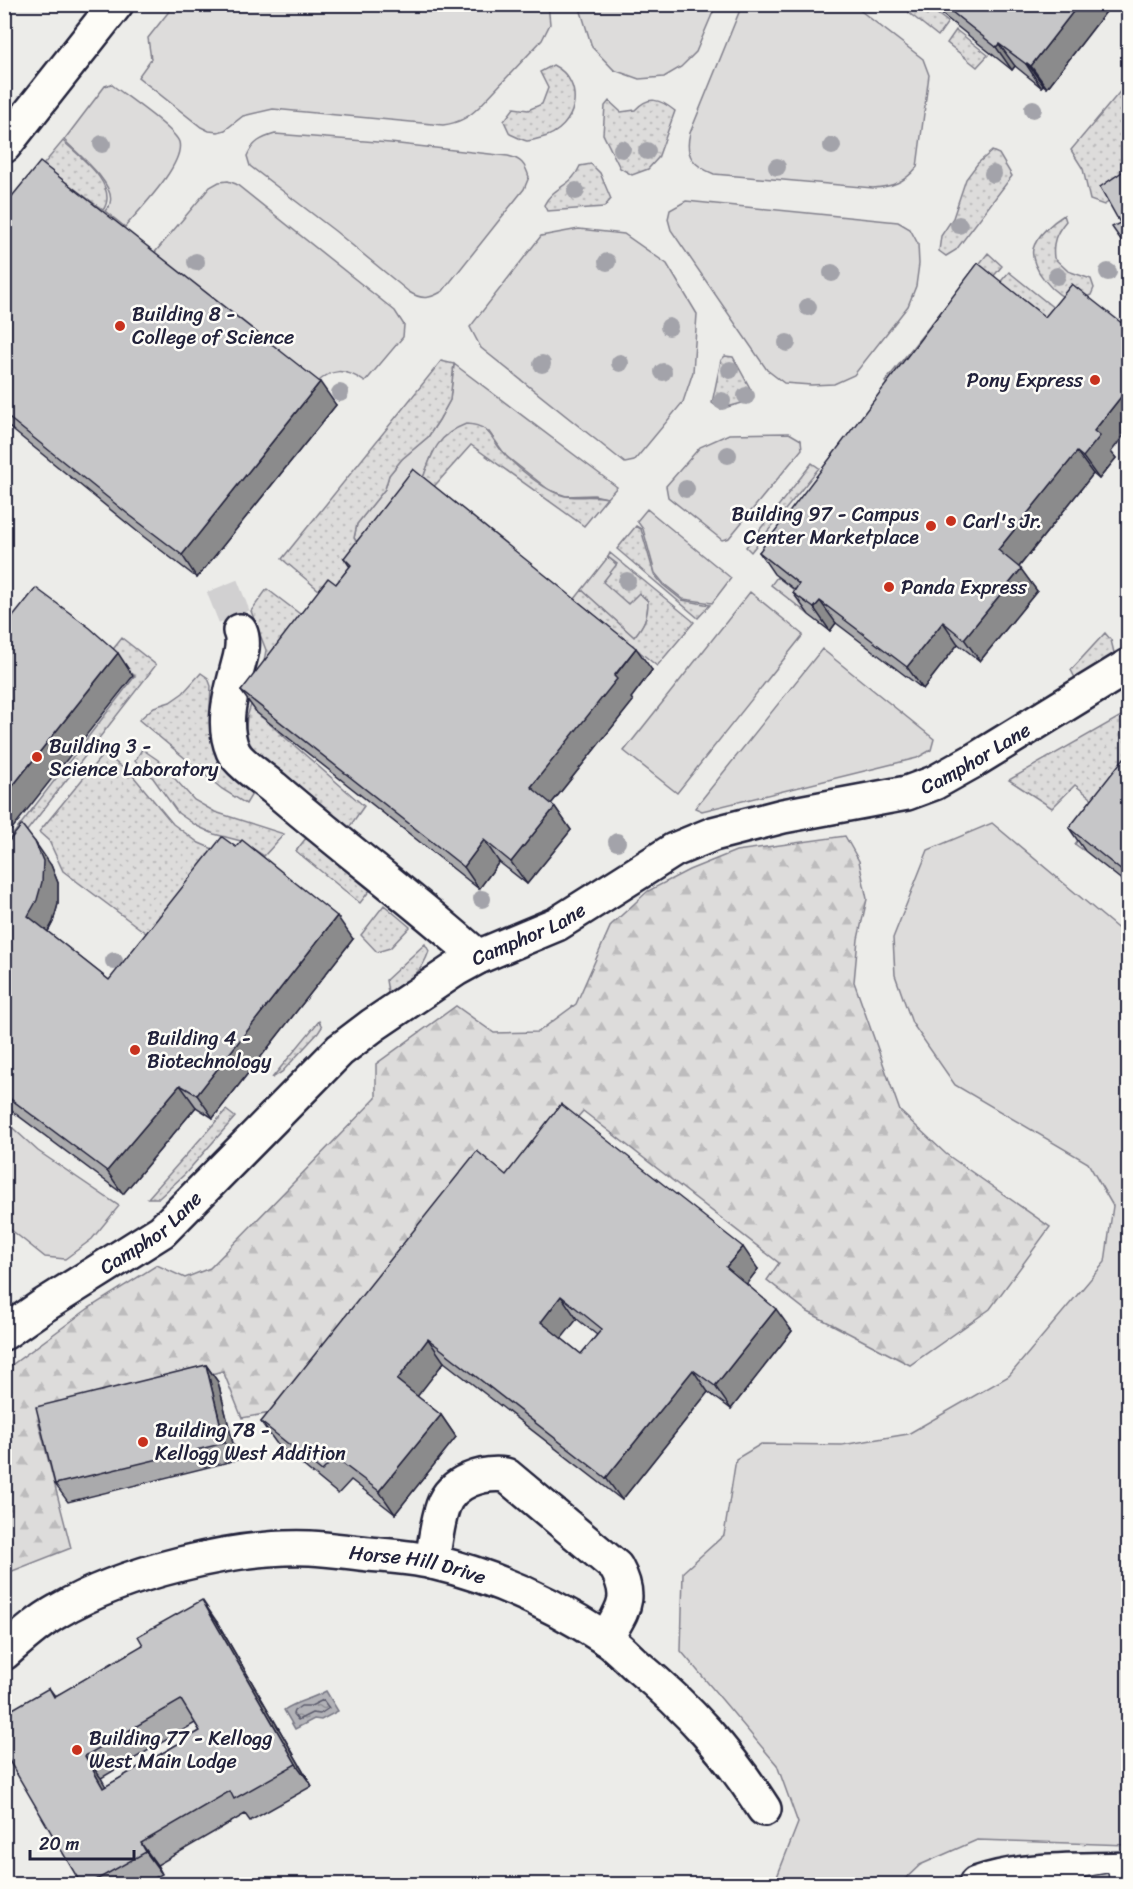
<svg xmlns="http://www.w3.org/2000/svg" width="1133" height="1889" font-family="Sriracha,sans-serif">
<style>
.built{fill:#ecece9}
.green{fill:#dddcdb;stroke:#807f8b;stroke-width:1.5}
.forest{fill:url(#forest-firs);stroke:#807f8b;stroke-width:1.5}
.garden{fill:url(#garden-dots);stroke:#807f8b;stroke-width:1.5}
.water{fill:url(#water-ripples);stroke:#787885;stroke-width:1.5}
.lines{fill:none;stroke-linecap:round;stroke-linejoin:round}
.shore{stroke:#5c5c6d;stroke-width:1.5}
.minor-tunnel{stroke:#d1d0d1;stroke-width:33;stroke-dasharray:33 16;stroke-linecap:butt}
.minor-casing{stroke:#22223b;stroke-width:38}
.minor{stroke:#fdfcf7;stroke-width:33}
.tree{fill:#a3a3aa}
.wall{fill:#aaaaac;stroke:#22223b;stroke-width:1.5;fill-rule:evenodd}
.shaded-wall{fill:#8b8b8c;stroke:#22223b;stroke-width:1.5}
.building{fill:#c6c6c8;stroke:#22223b;stroke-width:1.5;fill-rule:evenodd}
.poi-dot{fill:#c8321e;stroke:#fdfcf7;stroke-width:2}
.labels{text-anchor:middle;stroke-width:5;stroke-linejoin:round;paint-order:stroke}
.poi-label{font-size:20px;fill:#22223b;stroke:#fdfcf7;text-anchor:start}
.street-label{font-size:20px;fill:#22223b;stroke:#fdfcf7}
</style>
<defs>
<pattern id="forest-firs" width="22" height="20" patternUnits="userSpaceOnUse" patternTransform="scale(1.5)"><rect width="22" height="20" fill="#dddcdb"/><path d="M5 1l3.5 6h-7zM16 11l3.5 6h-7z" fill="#bdbcbd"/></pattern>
<pattern id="garden-dots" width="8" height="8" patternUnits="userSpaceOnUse" patternTransform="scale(1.5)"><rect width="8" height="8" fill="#dddcdb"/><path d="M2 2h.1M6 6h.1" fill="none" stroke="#bdbcbd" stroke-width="1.8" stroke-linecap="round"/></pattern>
<pattern id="water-ripples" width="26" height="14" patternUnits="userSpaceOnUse" patternTransform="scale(1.5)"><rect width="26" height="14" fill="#b2b2b7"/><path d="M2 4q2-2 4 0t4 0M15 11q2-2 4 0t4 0" fill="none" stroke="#909096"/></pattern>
</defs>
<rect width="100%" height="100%" fill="#fdfcf7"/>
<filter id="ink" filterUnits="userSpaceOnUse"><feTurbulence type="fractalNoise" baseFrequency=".0167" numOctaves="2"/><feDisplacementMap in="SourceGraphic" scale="12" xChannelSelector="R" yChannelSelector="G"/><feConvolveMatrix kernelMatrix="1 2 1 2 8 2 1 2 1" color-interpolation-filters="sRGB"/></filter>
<g filter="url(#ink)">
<path class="built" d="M5 5H1128V1884H5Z"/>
<path class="green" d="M548 4 550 24 542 40 479 107C468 118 458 123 443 125L273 109 243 116 225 130 218 132 209 131 201 127 138 77 151 59 148 38 174 5Z
M579 5V4L716 5 696 52 681 67 664 77 639 79 614 70 592 47Z
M742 5H853L923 59 929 75 917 167C905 182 892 187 873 188L714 174C694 166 684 156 690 133Z
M111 84C124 95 174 128 179 142 185 164 139 210 125 227L105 211C106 210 110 205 110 203 116 184 77 153 64 140L105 86Z
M275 134 390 143 508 156C521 159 525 164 529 177L524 189 443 291C429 299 422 300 409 292L335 231 250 166 247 156C253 142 261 138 275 134Z
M228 181 236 184 395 311 404 325 403 337 365 382C345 368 331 367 314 386L151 257 210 187 219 182Z
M686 201 898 222 910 229 918 244 919 264 916 286 908 306 854 375 834 384 811 385 784 383 767 370 671 230 668 219 670 210Z
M579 229 624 234 667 264 697 314 693 372 683 402 634 461 625 463 481 348 470 327 541 236Z
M454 364 617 487 607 498 594 495 566 496 549 490 506 456 489 432 433 452 422 481 364 553 354 538 357 524 385 489 389 475 402 459 428 437 439 420 450 400Z
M789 433 801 440 802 449 729 538 722 540 668 497 666 486 700 447 729 434Z
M647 509 731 578 712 603 683 599 664 584 655 573 643 529 637 521Z
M608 557C624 569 633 588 648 601 648 617 644 625 634 637L582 590Z
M777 577 815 606 808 614 771 585Z
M750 592 803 635 677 793 624 751Z
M822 649 934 739 931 750 917 758 702 811 695 808Z
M992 823 1128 937V1845L977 1840 920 1865 900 1884H791L777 1877 798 1823 777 1765 681 1651 683 1572 724 1535 736 1459 761 1444 842 1445 908 1434 1009 1376 1105 1262 1113 1206 1088 1163 955 1085 912 1023 895 975 893 938 928 850Z
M4 1120 38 1151 119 1206 92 1239 65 1259 45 1257 5 1225Z"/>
<path class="forest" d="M845 836 859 861 867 899 858 939 854 982 900 1111 946 1154 1050 1227 990 1309 910 1365 808 1312 767 1280 779 1263 583 1111 521 1183 288 1410 242 1418 223 1371 38 1420 71 1548 5 1574V1370L89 1308 157 1265 185 1278 210 1268 376 1098V1064L456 1006 494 1033 538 1032 576 1004 611 925 648 891 689 870 736 851Z"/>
<path class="garden" d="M909 5H925L948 22 938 36 909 13Z
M956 30 988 55 977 67 947 43Z
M553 65C587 82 578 129 541 138 537 139 531 141 527 141 522 140 515 136 510 134L504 121 514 108 528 110 542 104 548 88 540 72Z
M1128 82V189L1104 205 1090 200 1083 169 1071 150Z
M609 101 621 112 635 110C649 95 660 99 675 111L658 158 648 169 632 175 620 168 603 134 605 106Z
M63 141C79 156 120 186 103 210L43 165Z
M992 151 999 154 1012 176 956 250 946 256 939 251 941 236 953 218 966 179 978 163Z
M591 164 600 173 611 199 604 207 547 211 544 205C554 185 571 188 580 166Z
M1064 215 1066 221C1056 233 1052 242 1054 258L1068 271 1091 279 1094 288 1091 295C1086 297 1079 301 1073 300 1056 299 1029 267 1033 249 1037 235 1053 222 1064 215Z
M988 253 1002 266 969 306 892 389 885 382Z
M1009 272 1075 325 1062 340 996 287Z
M725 356 733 357 751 390V398L742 403 720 409 712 403 721 360Z
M441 361 454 364 450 400 439 420 428 437 402 459 389 475 385 489 357 524 354 538 364 553 339 607 282 559Z
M466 424C493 425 491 442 507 457 520 470 548 493 565 496 579 498 591 495 607 498L584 526 471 445 429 492 422 481C432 453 437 435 466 424Z
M812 463 819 468 751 552 746 547Z
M636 526 641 529 654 574 663 585 682 600 710 605 698 618 617 549Z
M610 553 694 622 657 666 575 599 582 590 634 637C644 625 648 617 648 601L639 593 628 604 603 582 617 564 608 557Z
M267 589 321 630 257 713 364 806 348 829 254 750 245 735 247 717 263 668 266 650 251 611Z
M1105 633 1111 640 1115 657 1076 680 1071 670Z
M122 638 156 665 5 859 4 846 135 676 110 653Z
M201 673 208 678 211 686 210 707 212 733 226 769 252 794 246 804 222 789 139 720 154 707 170 702 183 693Z
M1128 712V795L1083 850 1075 844 1102 807 1075 785 1052 808 1009 780Z
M142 749 158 760 194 800 215 812 284 834 264 856 241 841 214 834 197 826 178 813 153 778 135 761Z
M104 753 134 777 173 824 199 843 234 858 166 948 63 871 49 841 39 832Z
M306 838 370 890 360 903 296 851Z
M384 905 410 927 390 948 377 952 361 935Z
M425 944 429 951C421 975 409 980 388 992L386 980Z
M319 1021 322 1027 318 1033 282 1072 272 1078Z
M226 1110 235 1117 185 1174 159 1198H148Z"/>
<path class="water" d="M326 1691 338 1711 321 1720 314 1719 295 1729 284 1710C299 1700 310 1700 326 1691Z"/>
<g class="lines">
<path class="shore" d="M323 1700 329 1708 320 1714 312 1713 298 1720 293 1714 294 1711 301 1706H311Z"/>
<path class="minor-tunnel" d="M222 586 240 631"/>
<defs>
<g id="minor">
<path d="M4 146 116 4"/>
<path d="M240 631C245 642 241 655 238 666 231 694 221 723 233 751 238 762 264 780 274 788 341 846 412 898 478 957"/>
<path id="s1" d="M4 1333 43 1306 162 1231 340 1050 373 1025 456 969 478 957 557 924 674 850 713 834 783 816 907 793 934 783 975 760 1128 666"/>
<path d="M432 1562C435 1544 437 1523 443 1506 452 1481 483 1472 506 1475L616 1567C634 1600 622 1609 606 1639"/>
<path id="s2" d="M4 1653C21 1638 38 1622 58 1611 122 1573 236 1545 310 1548 330 1549 349 1552 369 1554 390 1556 411 1557 432 1562 493 1576 553 1604 605 1638 616 1645 626 1656 636 1665 689 1709 727 1751 764 1809"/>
<path d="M976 1884C1024 1867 1078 1871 1128 1869"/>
</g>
</defs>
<use href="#minor" class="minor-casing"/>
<use href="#minor" class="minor"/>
</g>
<g class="tree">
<circle cx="1033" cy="109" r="9"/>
<circle cx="102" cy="144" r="9"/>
<circle cx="832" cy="146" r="9"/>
<circle cx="622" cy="149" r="9"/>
<circle cx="647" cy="151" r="9"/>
<circle cx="777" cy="167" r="9"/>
<circle cx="993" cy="174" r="9"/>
<circle cx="576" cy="191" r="9"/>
<circle cx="959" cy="225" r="9"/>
<circle cx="196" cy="262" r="9"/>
<circle cx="607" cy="262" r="9"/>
<circle cx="1108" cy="272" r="9"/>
<circle cx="832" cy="273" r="9"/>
<circle cx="1057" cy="276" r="9"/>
<circle cx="808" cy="307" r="9"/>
<circle cx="669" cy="327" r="9"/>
<circle cx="787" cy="343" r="9"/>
<circle cx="620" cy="363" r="9"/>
<circle cx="542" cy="364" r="9"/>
<circle cx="730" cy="370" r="9"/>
<circle cx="663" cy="372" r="9"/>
<circle cx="340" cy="393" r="9"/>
<circle cx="746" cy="396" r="9"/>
<circle cx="722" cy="401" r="9"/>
<circle cx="728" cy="455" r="9"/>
<circle cx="686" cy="489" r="9"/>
<circle cx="627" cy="581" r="9"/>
<circle cx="617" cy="842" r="9"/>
<circle cx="482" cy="899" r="9"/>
<circle cx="114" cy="961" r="9"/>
</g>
<path class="wall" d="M929 4H1112L1047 88 1043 85 1041 87 1015 66 1012 70Z
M4 206 336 405 197 578 144 537 4 423Z
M1045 317 1111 452 1116 458 1099 479 1093 474 1019 567 1037 591 980 661 958 644 923 689 836 623 830 631 809 615 793 593 795 590 774 574 759 552Z
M344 558 652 670 631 698 633 701 551 804 555 807 571 830 527 884 499 862 479 889 257 713 241 691 336 584 350 567Z
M1128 761V885L1085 851 1069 828Z
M4 847 51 865 58 883V904L53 922 48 932 109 980 353 939 213 1118 196 1107 123 1194 4 1105Z
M506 1175 758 1269 746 1284 792 1331 731 1409 708 1392 622 1500 444 1362 417 1396 441 1415 456 1437 395 1514 351 1480 338 1494 277 1444 261 1422ZM577 1319 597 1335 581 1354 561 1338Z
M206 1365 218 1382 237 1460 68 1502 55 1484Z
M217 1622 312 1786 250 1821 245 1814 157 1865 162 1874 144 1884H81L49 1688 55 1696ZM195 1723 200 1731 105 1787 101 1778Z"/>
<path class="shaded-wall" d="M1079 4H1112L1047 88 1031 66Z
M999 44 1015 66 1012 70 996 47Z
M1027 63 1043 85 1041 87 1026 64Z
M320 382 336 405 197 578 182 555Z
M1128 388V430L1111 452 1116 458 1099 479 1083 457 1094 431Z
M1077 452 1093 474 1014 573 998 550Z
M1021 569 1037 591 980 661 964 639Z
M820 601 836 623 830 631 814 608Z
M943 622 958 644 923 689 907 667Z
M636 648 652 670 631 698 633 701 547 809 531 787Z
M118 653 133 676 4 839V797Z
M555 807 571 830 527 884 511 862Z
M484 840 499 862 479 889 464 867Z
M35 842 51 865 58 883V904L53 922 44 938 28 916Z
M337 916 353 939 213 1118 197 1095Z
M180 1085 196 1107 123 1194 107 1171Z
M743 1247 758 1269 742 1290 726 1267Z
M561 1296 577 1319 557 1344 541 1322Z
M776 1309 792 1331 731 1409 715 1386Z
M428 1339 444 1362 413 1402 397 1380Z
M206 1365 218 1382 237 1460 225 1443Z
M693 1370 708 1392 622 1500 606 1478Z
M441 1415 456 1437 395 1514 379 1491Z
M202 1600 217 1622 312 1786 296 1764Z
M85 1756 101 1778 119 1810 103 1788Z
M141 1843 157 1865 162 1874 146 1852Z"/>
<path class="building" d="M942 4H1079L1031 66 1027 63 1026 64 999 44 996 47Z
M40 162 320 382 182 555 128 514 4 414V206Z
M1128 168V250L1112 227 1120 223 1100 187Z
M978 263 1045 317 1072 284 1128 328V388L1094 431 1100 436 1083 457 1077 452 998 550 1021 569 964 639 943 622 907 667 820 601 814 608 793 593 799 584 759 552Z
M413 469 636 648 614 676 617 679 531 787 555 807 511 862 484 840 464 867 241 691 328 578 336 584 351 565 344 558Z
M36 588 90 628 118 653 4 797V628Z
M1124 758 1128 761V876L1069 828Z
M22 825 35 842 43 861 42 882 37 900 28 916 109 980 222 837 236 847 242 840 337 916 197 1095 180 1085 107 1171 4 1094V847Z
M561 1104 743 1247 726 1267 776 1309 715 1386 693 1370 606 1478 428 1339 397 1380 441 1415 379 1491 335 1458 322 1471 261 1422 477 1151 506 1175ZM561 1296 602 1329 581 1354 541 1322Z
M206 1365 225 1443 55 1484 36 1407Z
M202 1600 296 1764 234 1799 230 1791 141 1843 146 1852 89 1884H81L4 1752V1714L49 1688 54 1697 143 1645 138 1636ZM181 1700 200 1731 103 1788 85 1756Z
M1108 1873 1109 1880 1128 1876V1884H1087L1085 1877Z
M1014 1880V1884H992Z"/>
</g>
<g class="poi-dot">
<circle cx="120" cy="326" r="6"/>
<circle cx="1095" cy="380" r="6"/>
<circle cx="951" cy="521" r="6"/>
<circle cx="931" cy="526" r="6"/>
<circle cx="889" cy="587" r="6"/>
<circle cx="37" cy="757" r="6"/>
<circle cx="135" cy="1050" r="6"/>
<circle cx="143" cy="1442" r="6"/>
<circle cx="77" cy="1750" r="6"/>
</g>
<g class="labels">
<g class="poi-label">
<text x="132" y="321">Building 8 -<tspan x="132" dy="23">College of Science</tspan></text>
<text x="1083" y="387" text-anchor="end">Pony Express</text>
<text x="919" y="521" text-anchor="end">Building 97 - Campus<tspan x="919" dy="23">Center Marketplace</tspan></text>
<text x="963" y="528">Carl's Jr.</text>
<text x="901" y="594">Panda Express</text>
<text x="49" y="753">Building 3 -<tspan x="49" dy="23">Science Laboratory</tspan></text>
<text x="147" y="1045">Building 4 -<tspan x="147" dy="23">Biotechnology</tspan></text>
<text x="155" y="1437">Building 78 -<tspan x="155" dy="23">Kellogg West Addition</tspan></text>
<text x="89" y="1745">Building 77 - Kellogg<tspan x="89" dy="23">West Main Lodge</tspan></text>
</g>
<g class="street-label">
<text dy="7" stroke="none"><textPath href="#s1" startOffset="1150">Camphor Lane</textPath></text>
<text dy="7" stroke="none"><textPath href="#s1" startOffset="664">Camphor Lane</textPath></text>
<text dy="7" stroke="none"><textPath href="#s1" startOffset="178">Camphor Lane</textPath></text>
<text dy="7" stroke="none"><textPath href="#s2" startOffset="440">Horse Hill Drive</textPath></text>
</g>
</g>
<rect width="1133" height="1889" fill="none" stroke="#fdfcf7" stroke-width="24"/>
<rect x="12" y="12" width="1109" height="1865" fill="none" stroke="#22223b" stroke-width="2" filter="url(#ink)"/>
<path d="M30 1850v9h104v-9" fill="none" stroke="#22223b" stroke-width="3"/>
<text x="39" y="1850" font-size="18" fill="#22223b" stroke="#fdfcf7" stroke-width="4.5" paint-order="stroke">20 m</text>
</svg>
